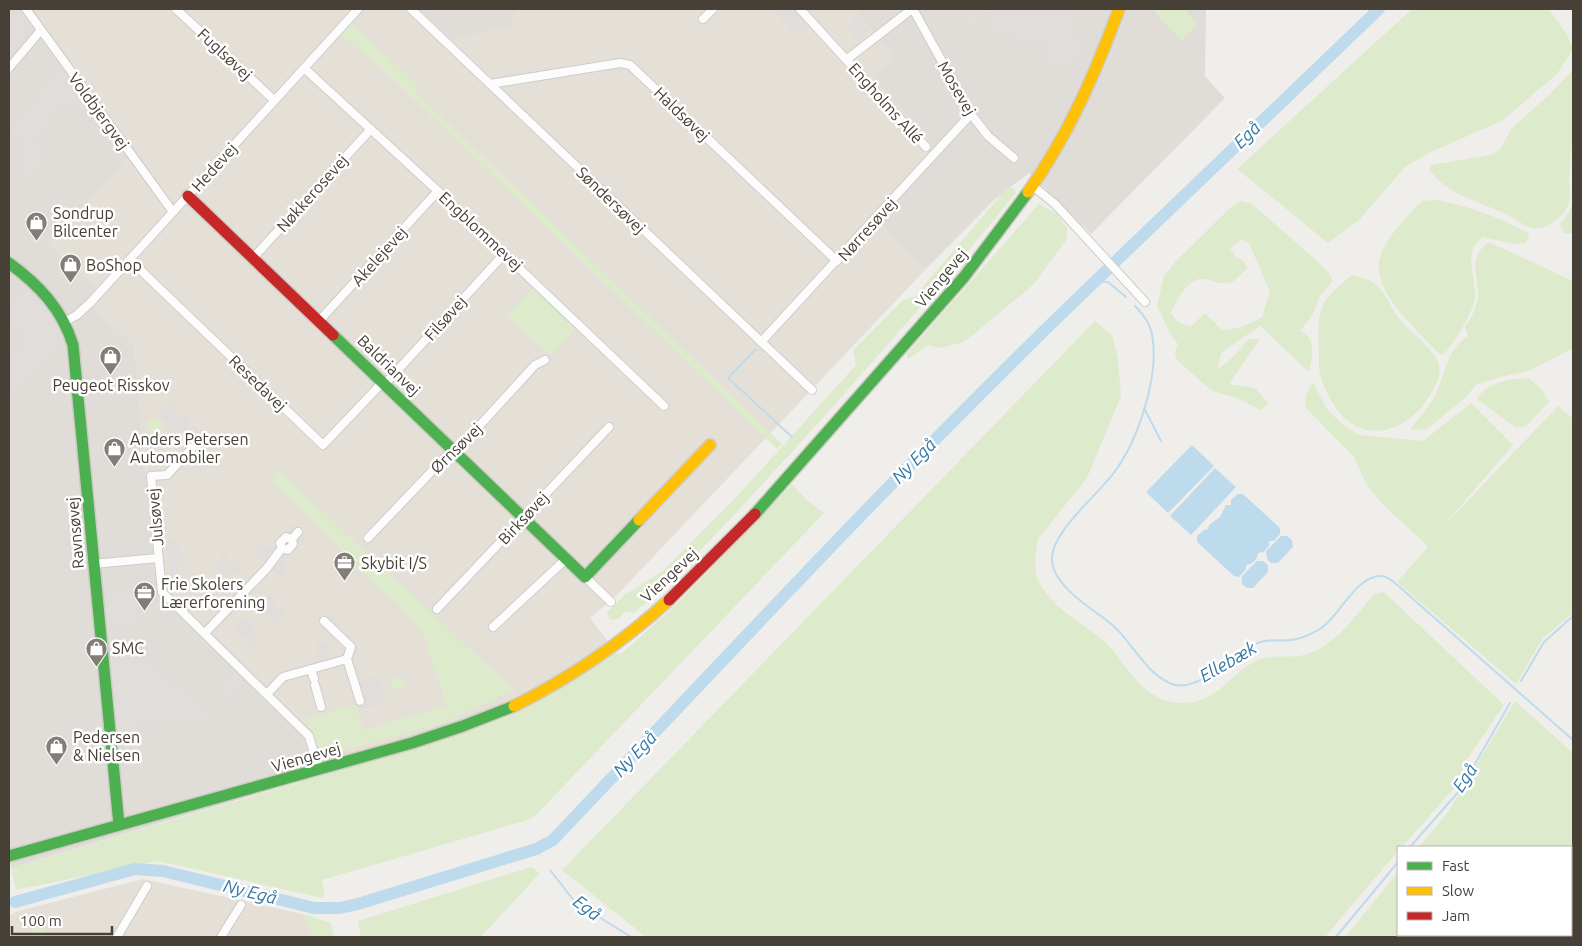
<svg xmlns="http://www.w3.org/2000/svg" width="1582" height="946" font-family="Ubuntu,sans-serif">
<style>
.residential{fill:#e4e0d8}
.industrial{fill:#e0ddd9}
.green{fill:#deeacc;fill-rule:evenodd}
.parking{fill:#e0dddb}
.water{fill:#bddbec}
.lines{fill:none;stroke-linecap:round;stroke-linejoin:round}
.stream{stroke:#bddbec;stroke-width:2}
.river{stroke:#bddbec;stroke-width:12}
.street-casing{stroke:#ceccc8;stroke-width:10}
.fast-casing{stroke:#cfcbc2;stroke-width:14}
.slow-casing{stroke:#cfcbc2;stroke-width:14}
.jam-casing{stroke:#cfcbc2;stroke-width:14}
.street{stroke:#fdfcfc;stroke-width:8}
.fast{stroke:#4caf50;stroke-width:11}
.slow{stroke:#ffc107;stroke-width:11}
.jam{stroke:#c62828;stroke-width:11}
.labels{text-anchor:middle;stroke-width:5;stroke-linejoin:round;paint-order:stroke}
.street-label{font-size:16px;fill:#464037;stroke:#fff}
.poi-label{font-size:16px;fill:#464037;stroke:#fff;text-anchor:start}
.water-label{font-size:18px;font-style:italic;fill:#3379a6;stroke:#fff}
</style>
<rect width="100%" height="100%" fill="#f0eeeb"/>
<path class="residential" d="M19 9H418L452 40 516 26 510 19 520 9H855L894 59 875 78 937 147 871 215 926 269 617 595 590 618 616 652 563 686 513 712 455 736 317 776 305 738 157 593 134 345 87 300 98 287 49 245 128 156Z
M143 879 303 914 313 935 324 937H9V916L18 911Z"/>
<path class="industrial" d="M9 9H19L128 157 49 245 98 287 87 300 134 345 157 593 305 738 317 776 11 868 9 842Z
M418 9H520L511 19 516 26 452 40Z
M855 9H1206L1205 76 1225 98 1091 234 1029 173 993 201 926 269 871 215 936 147 874 78 894 59Z"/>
<path class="green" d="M1157 9H1185L1197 24 1182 41 1154 11Z
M1412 9H1549L1567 35 1573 49 1557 74 1502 121 1433 151 1406 166 1359 220 1328 243 1237 169Z
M351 23 415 82 416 92 782 444 777 449 379 66 341 35Z
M1573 70C1573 106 1573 140 1569 176 1569 184 1571 195 1569 203 1565 216 1548 230 1534 228 1524 227 1513 217 1504 213 1479 202 1445 194 1429 169L1432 165 1491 155 1501 148 1511 129 1549 95Z
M1007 188H1014L1016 193C944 281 870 366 793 451 742 506 692 563 634 613L625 612 618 619 610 620 607 613 624 595 663 571 739 494 856 365 853 350 903 300 915 296Z
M1438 200C1471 207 1499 217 1528 233L1529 238 1525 243 1514 244 1483 237C1460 251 1479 281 1474 302 1470 317 1454 344 1443 355L1437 352C1416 328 1370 291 1380 257 1387 236 1407 216 1422 201Z
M1241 201 1252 204 1315 259 1329 273 1333 281 1320 296 1313 314 1300 331C1317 338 1313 357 1309 372L1260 326 1221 353 1218 369 1235 355 1248 339H1260L1229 384 1255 388 1268 403 1261 410 1234 397 1212 391 1177 360 1175 353 1178 344C1165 329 1166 322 1157 306L1164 276 1176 261 1232 206ZM1242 239 1249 243 1270 292 1262 317C1250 324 1235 330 1222 330L1205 313 1190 327 1178 322 1171 313C1177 301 1188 276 1205 279 1214 281 1223 286 1232 282 1238 279 1243 272 1247 268L1245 262 1236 257 1230 248Z
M1039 204 1057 214 1067 228V239L1033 285 964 342 940 348 929 345 908 359 907 354Z
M1573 205V233L1564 234 1560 225Z
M1489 242 1573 281V348L1529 371 1501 377 1477 384 1464 399 1427 429 1410 430C1419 418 1431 405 1437 392 1445 372 1448 348 1468 336L1465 327C1470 320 1475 311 1477 302 1482 277 1464 260 1489 242Z
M1352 275C1359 277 1368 279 1374 283 1386 291 1392 312 1403 323 1414 335 1431 347 1438 362 1442 371 1438 380 1434 388 1412 433 1359 451 1331 400 1324 387 1318 376 1319 361 1319 343 1315 316 1325 301 1331 292 1344 282 1352 275Z
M534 287 576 328 551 356 507 316Z
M1095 321 1112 335 1118 359 1121 396 1087 478 1038 539C1036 550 1033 570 1038 580 1052 609 1082 622 1105 642 1120 656 1130 677 1147 690 1157 698 1169 703 1182 703 1218 703 1228 675 1256 661 1271 653 1288 659 1304 655 1335 647 1355 616 1374 594L1384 592 1504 705 1464 764 1456 786 1402 847H1398V851L1325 937H646L562 870Z
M1529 378 1542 390 1549 402 1526 426 1516 428 1477 399C1487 381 1510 379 1529 378Z
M1313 382 1327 409 1342 424 1359 435 1423 441 1471 403 1513 445 1438 532 1558 406 1573 419V613L1543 638 1516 684 1397 582 1427 548 1426 544 1384 506 1366 484 1354 457 1305 407 1306 395Z
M158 419 164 426 157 433 149 434 148 420Z
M278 470 514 690 441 724 339 752 321 754 314 734 303 719 355 705 364 730 446 706 424 635 398 604 353 565 352 559 271 480Z
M792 484 807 500 824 513 536 815 528 820 322 880 325 895 322 898 158 861 16 890 11 868 455 736 513 712 563 686 616 652 620 655 678 603Z
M396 676 403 677 405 684 402 688 391 689 389 687Z
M1515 701 1573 753V937H1345L1398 872V935H1571V847H1419L1448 812Z
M531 867 540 873 481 937H361L358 921Z
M303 914 331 923 334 937H311L313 935Z
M42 923 46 925 45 937H30L33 928Z"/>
<path class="parking" d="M9 9H13L16 17 22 16 24 43 9 62Z
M770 9H794L811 26 799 38Z
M974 9H1070L1069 16 1071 17 1067 35 1079 38 1073 66 1043 59 1047 42 992 31 996 14 979 10 976 24 971 23Z
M858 15 870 30 857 41 846 27Z
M61 71 71 79 65 86 67 88 73 82 88 102 81 110 64 97 32 142 35 143 38 162 27 175H24L21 148 32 143 25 137 22 140 13 132Z
M29 291 50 310 56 322 57 345 9 397V363L30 338 9 318V311Z
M169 400 178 409 175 413 178 416 182 413 191 421 187 425 190 428 194 425 203 434 197 442H192L180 429 176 433 159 417V411Z
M203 450 215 461 199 477 190 469V465Z
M293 524 306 536 281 562 288 569 281 577 254 551 261 543 269 550Z
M166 540H177L179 551 189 560 171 578Z
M224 553 229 558 226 561 230 564 233 561 240 568 227 578 214 566Z
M203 578 211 585 207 589 222 603 214 612 209 607 212 603 208 599 205 603 199 597 202 593 199 590 195 593 190 589Z
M127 588 133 594 136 623 134 627 123 628 122 623 109 625 106 590Z
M270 596 276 602 273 606 277 609 280 606 286 612 275 624 265 614 267 609 262 605Z
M330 615 341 625 337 629 344 635 347 632 356 641 353 644 359 654 349 658 318 626Z
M245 618 253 626 250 630 260 640 252 648 245 642 248 638 245 635 242 638 235 632 238 628 234 621 241 622Z
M106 632 129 637 156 670 206 714 205 718 112 726Z
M317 641 325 642 330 649 326 658 319 661Z
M235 673 244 682 228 699 220 690Z
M378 676 386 703 359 710 357 682Z"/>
<path class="water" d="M1192 445 1214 466 1168 513 1146 492Z
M1215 468 1236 487 1191 535 1170 516Z
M1238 494H1243L1280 528V534L1274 541H1269V546L1263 552 1258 553C1257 560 1253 564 1246 565V569L1239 577 1234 576 1197 542V536L1204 530 1208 529 1209 525 1220 517 1226 505H1231V500Z
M1281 536H1287L1292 540 1293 547 1278 563H1271L1267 559 1266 551Z
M1257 561H1263L1268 565V572L1253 588H1247L1242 584V576Z"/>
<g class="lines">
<path class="stream" d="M1094 281 1108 282 1126 297
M1135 306C1142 313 1150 324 1152 334 1160 376 1138 441 1113 474 1097 495 1053 531 1052 558 1051 583 1087 606 1105 619 1131 637 1142 672 1172 684 1197 694 1234 653 1255 644 1268 637 1282 643 1296 639 1303 638 1313 633 1320 629 1339 618 1355 575 1382 576 1386 576 1391 580 1395 583L1573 740
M756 349 728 378 792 437
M1144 408 1161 441
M1521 681 1544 642 1573 616
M1410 847 1460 790 1510 703
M536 849 539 854
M550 870 575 902 631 937
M1336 937 1398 862"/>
<path class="river" d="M1116 261 1379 9
M15 902 135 869 163 871 314 908H340L358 904 536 849 553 840C735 648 915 453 1107 270"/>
<defs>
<path id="street" d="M26 9 173 212
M176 9 274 100
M411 9 812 390
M800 9 926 147
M913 9 971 114 988 136 1014 158
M703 19 713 9
M846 60 912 9
M9 68 41 30
M304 68 438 191 664 406
M490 84 620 63 630 65 837 261
M1034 187 1055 204 1145 302
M253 258 371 129
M130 260 323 445 383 382
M66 321 77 315 91 302 358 9
M319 321 438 191
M761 342 971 114
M385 384 505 253
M196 441 195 445 167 475 151 476 162 592 309 736 319 770
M368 538 453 449 459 448 535 365 545 360
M282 548 280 543 286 537 292 539
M93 564 158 558
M585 577 611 602
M437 609 609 427
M324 621 351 647 347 659 360 701
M493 627 566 559
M205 633 267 568 282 548 288 550 293 544 292 539 298 532
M311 669 314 679
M315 685 321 707
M267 694 283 677 347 659
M117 937 147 886
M221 937 241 905"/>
<path id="fast" d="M9 263C39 285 62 309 73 345L119 825
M333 335 585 577 639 520
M755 514 964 277 1028 192
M9 856 412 743 463 726 514 706"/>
<path id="slow" d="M1028 192C1068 136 1095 74 1119 9
M639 520 710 445
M514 706C570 678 623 642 669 600"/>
<path id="jam" d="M188 196 333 335
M669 600 755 514"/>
</defs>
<use href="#street" class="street-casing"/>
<use href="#fast" class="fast-casing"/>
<use href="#slow" class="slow-casing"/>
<use href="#jam" class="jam-casing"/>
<use href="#street" class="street"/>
<use href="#fast" class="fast"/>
<use href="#slow" class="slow"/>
<use href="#jam" class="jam"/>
</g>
<defs>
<symbol id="shop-pin" viewBox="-11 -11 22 30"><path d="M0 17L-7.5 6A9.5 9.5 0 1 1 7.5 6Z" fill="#827d76" stroke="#fff"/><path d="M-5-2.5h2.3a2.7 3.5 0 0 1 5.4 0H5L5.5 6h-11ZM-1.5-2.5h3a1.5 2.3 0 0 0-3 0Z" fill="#fff"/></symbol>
<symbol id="office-pin" viewBox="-11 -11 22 30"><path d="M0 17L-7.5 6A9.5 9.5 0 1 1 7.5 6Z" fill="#827d76" stroke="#fff"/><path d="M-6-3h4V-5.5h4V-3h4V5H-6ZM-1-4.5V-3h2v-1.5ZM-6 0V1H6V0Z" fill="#fff"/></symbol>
</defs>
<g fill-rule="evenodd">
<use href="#shop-pin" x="24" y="210" width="25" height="34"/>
<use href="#shop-pin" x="58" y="252" width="25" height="34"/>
<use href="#shop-pin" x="98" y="344" width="25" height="34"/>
<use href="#shop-pin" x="102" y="436" width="25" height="34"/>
<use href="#office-pin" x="332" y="550" width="25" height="34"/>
<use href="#office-pin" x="132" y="580" width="25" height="34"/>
<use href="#shop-pin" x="84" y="636" width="25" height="34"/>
<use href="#shop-pin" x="44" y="734" width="25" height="34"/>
</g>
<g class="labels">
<g class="street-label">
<text transform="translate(225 54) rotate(43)" y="6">Fuglsøvej</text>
<text transform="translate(957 88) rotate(60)" y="6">Mosevej</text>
<text transform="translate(886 103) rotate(48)" y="6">Engholms Allé</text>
<text transform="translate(99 111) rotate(54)" y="6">Voldbjergvej</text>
<text transform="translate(682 114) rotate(44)" y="6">Haldsøvej</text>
<text transform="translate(214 167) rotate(-48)" y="6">Hedevej</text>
<text transform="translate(312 193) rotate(-48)" y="6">Nøkkerosevej</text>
<text transform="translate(611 200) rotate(44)" y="6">Søndersøvej</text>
<text transform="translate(867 229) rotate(-48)" y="6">Nørresøvej</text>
<text transform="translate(481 231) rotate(43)" y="6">Engblommevej</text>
<text transform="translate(379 256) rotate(-48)" y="6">Akelejevej</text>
<text transform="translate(941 278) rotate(-50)" y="6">Viengevej</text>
<text transform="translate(445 318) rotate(-48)" y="6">Filsøvej</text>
<text transform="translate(389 365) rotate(44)" y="6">Baldrianvej</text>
<text transform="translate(258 383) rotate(44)" y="6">Resedavej</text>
<text transform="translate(456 448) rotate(-44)" y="6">Ørnsøvej</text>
<text transform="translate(155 517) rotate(-95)" y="6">Julsøvej</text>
<text transform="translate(523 518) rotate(-47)" y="6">Birksøvej</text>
<text transform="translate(75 533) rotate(-95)" y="6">Ravnsøvej</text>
<text transform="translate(669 575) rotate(-43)" y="6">Viengevej</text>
<text transform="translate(306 757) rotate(-16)" y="6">Viengevej</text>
</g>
<g class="poi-label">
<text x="53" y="219">Sondrup<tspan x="53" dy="18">Bilcenter</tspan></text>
<text x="86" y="271">BoShop</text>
<text x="111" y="391" text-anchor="middle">Peugeot Risskov</text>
<text x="130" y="445">Anders Petersen<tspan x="130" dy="18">Automobiler</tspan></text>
<text x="361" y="569">Skybit I/S</text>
<text x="161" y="590">Frie Skolers<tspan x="161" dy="18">Lærerforening</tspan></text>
<text x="112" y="654">SMC</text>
<text x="73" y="743">Pedersen<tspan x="73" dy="18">&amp; Nielsen</tspan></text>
</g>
<g class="water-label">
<text transform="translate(1247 135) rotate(-44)" y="6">Egå</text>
<text transform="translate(914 461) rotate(-46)" y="6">Ny Egå</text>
<text transform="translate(1228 662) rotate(-30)" y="6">Ellebæk</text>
<text transform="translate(635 754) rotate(-47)" y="6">Ny Egå</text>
<text transform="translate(1465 778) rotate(-57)" y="6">Egå</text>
<text transform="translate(250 892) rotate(14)" y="6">Ny Egå</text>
<text transform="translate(587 908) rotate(37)" y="6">Egå</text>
</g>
</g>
<rect width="1582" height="946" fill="none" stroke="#464037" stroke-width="20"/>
<rect x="1397" y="846" width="175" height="90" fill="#ffffff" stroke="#b5b3af"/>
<rect x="1407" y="862" width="25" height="8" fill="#4caf50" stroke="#b5b3af"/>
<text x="1442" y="871" font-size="15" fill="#464037">Fast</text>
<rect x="1407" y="887" width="25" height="8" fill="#ffc107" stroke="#b5b3af"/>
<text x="1442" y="896" font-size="15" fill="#464037">Slow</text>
<rect x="1407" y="912" width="25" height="8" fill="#c62828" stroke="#b5b3af"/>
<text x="1442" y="921" font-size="15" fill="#464037">Jam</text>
<path d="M12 926v8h100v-8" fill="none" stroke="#464037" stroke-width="2.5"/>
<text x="20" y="926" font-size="15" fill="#464037" stroke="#ffffff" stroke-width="4" paint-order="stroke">100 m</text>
</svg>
